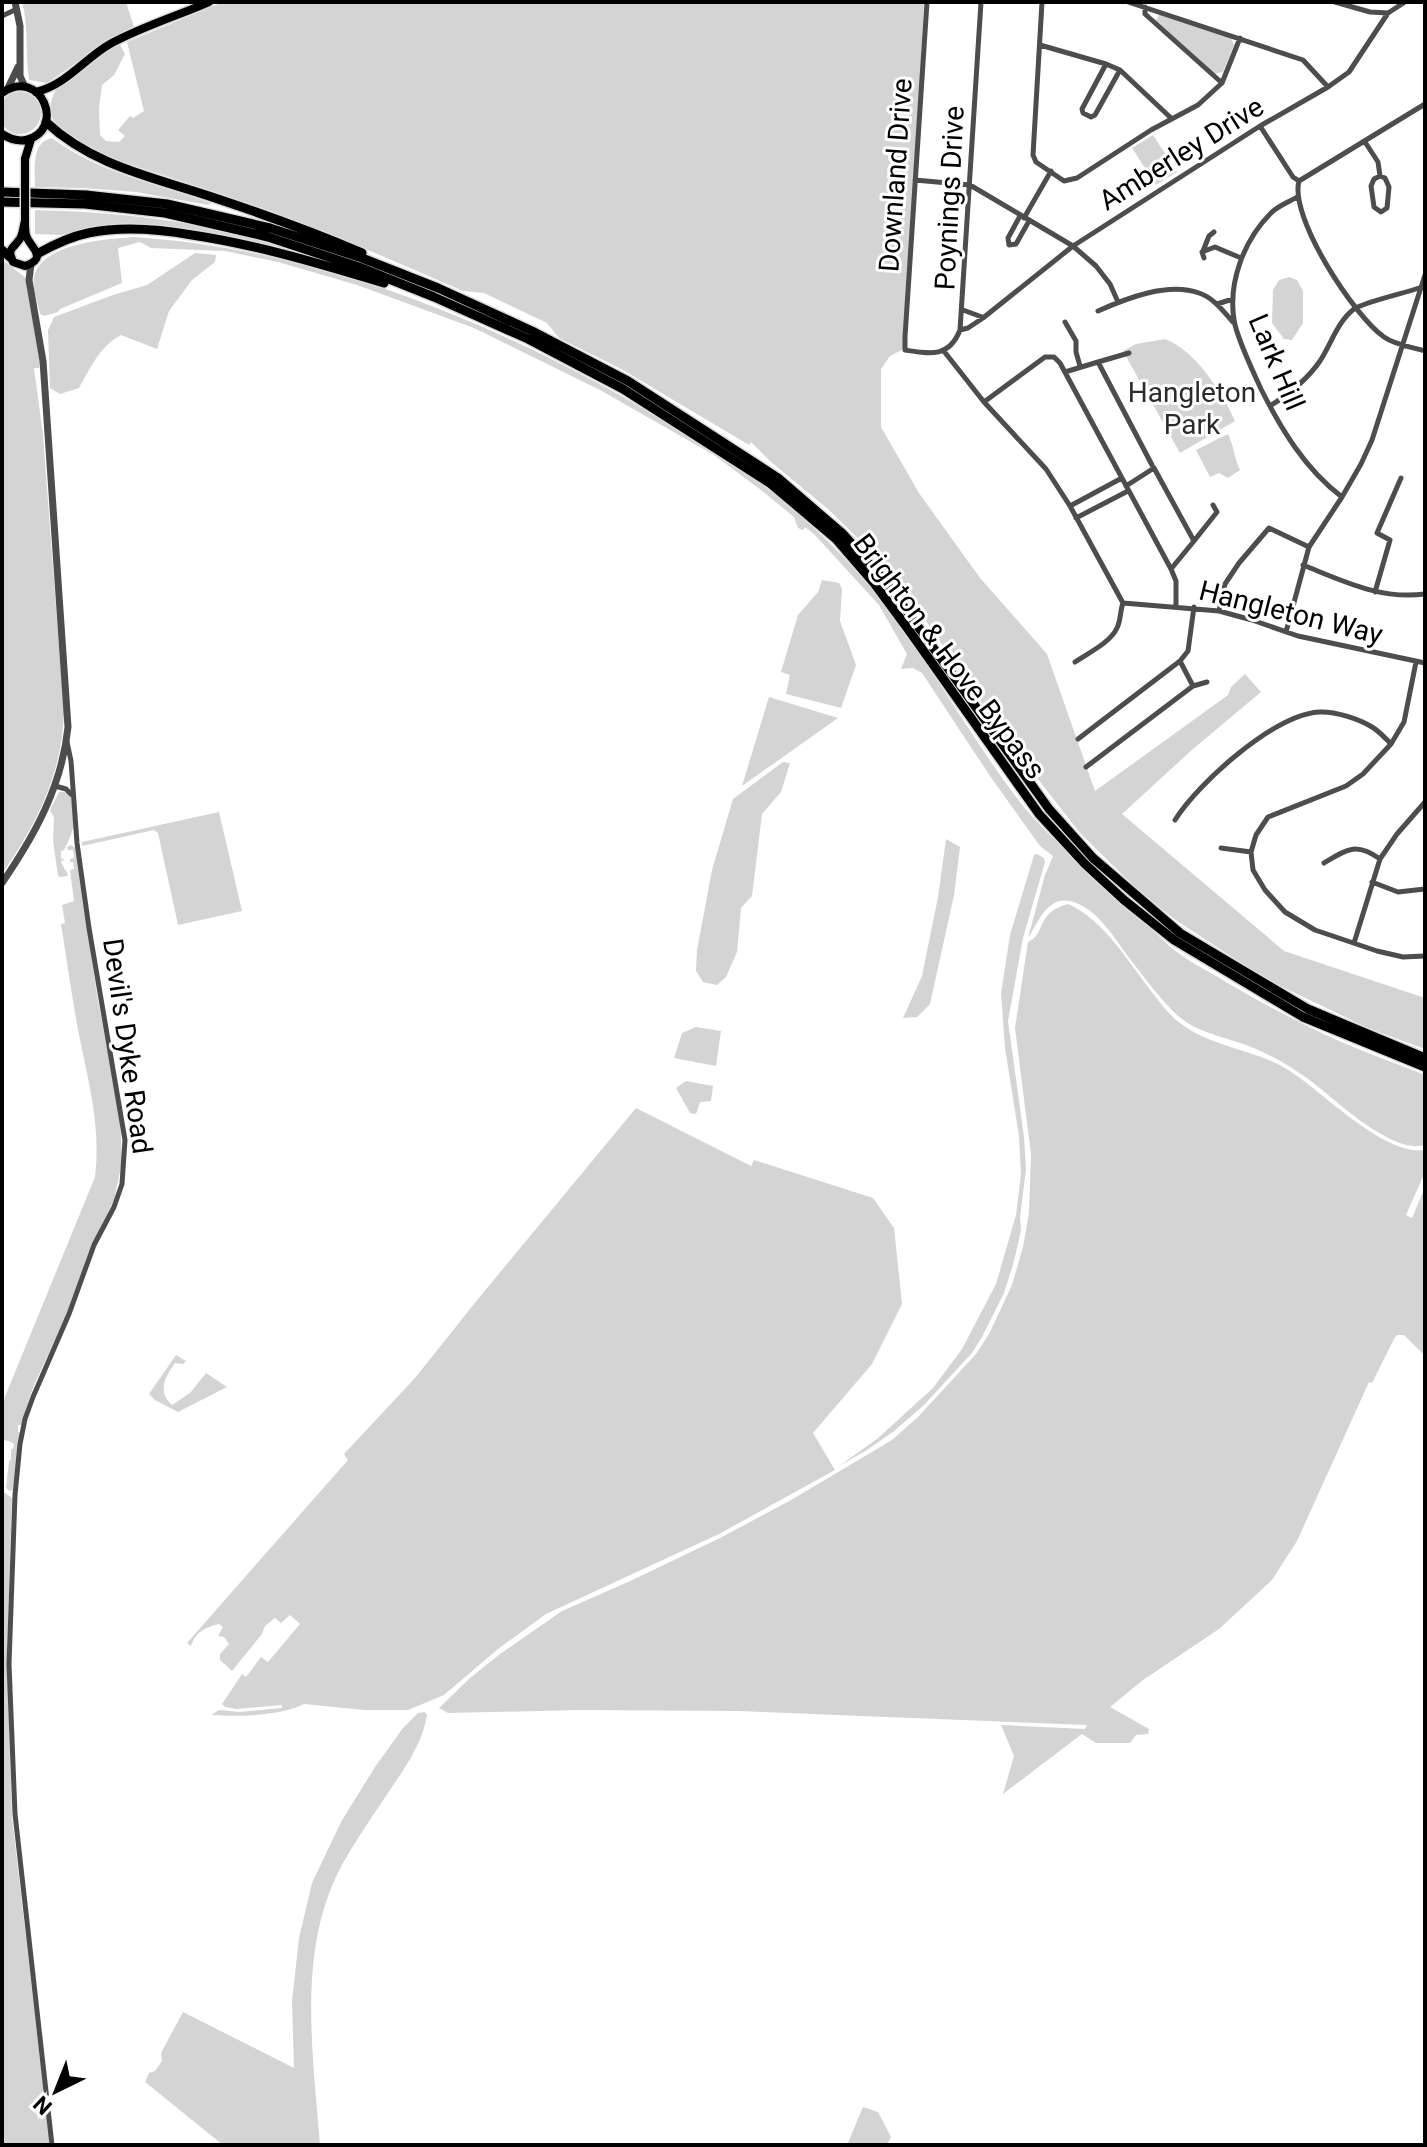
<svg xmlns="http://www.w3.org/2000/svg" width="1427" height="2147" font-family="Roboto,sans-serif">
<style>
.green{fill:#d4d4d4}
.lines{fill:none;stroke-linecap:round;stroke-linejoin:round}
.primary-casing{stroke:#dbdbdb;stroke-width:11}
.trunk-casing{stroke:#dbdbdb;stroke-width:12}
.minor{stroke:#4d4d4d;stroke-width:5}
.tertiary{stroke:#4d4d4d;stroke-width:7}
.primary{stroke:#000;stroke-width:8}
.trunk{stroke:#000;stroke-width:9}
.primary-bridge-casing{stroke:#dbdbdb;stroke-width:11;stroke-linecap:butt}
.primary-bridge{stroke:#000;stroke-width:8}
.labels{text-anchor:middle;stroke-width:6;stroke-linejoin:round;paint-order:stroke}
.street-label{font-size:28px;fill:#000;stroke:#fff}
.park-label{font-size:28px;fill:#2b2b2b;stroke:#fff}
</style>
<rect width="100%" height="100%" fill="#fff"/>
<path class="green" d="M22 2H126L134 27 89 54 47 83 29 80C25 54 29 27 22 2Z
M223 2H924L906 348 890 356 881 369V427L919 493 980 578 1047 654 1095 791 1228 695 1231 687 1245 674 1261 692 1193 749 1122 814 1284 951 1425 998V1049L1368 1028 1266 979 1177 921 1141 893 1080 833 1005 737 902 586 876 556 828 509 771 462 751 442 749 445 623 370 559 338 547 323 484 293 463 291C394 261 324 230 253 205 218 193 183 181 148 170 118 160 84 152 60 129 49 119 48 102 56 90L99 54 119 43 125 54 114 75 102 85 99 108 100 135 106 141 119 142 125 136 118 130 130 116 133 118 144 111 127 42Z
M1159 14 1231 38 1234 45 1223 72 1215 74 1156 21Z
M-1 113a21 21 0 1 1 42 0a21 21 0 1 1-42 0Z
M1153 135 1177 172 1156 185 1132 148Z
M52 138C98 173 158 184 211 203L208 205 136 192 83 188 35 187C35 170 31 142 52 138Z
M35 210C119 212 205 221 285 248L284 250 108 226 60 235 35 234Z
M134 237C312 249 484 317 637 405 688 435 738 465 784 502 819 530 851 564 880 598 897 618 911 641 926 663 957 710 986 758 1020 802 1038 825 1060 845 1081 865 1107 891 1138 915 1163 940 1177 955 1199 966 1216 976 1252 998 1290 1018 1328 1036 1360 1051 1393 1062 1425 1075V1145C1391 1155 1333 1097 1307 1078 1285 1063 1263 1050 1237 1042 1216 1035 1195 1031 1177 1015 1161 1000 1144 977 1130 959 1114 938 1098 908 1070 901 1047 896 1038 923 1028 938L1045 875 1053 856 1040 846 990 776 922 673 913 668 901 669 907 654 879 605 814 534 805 527 803 530 798 528 794 517 761 490 714 455 600 390 474 328 357 285 278 262 225 251 151 248 140 242 118 248 122 283 60 309 58 312 44 316 40 314C38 303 32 289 34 277 41 243 107 239 134 237Z
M195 253 216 255 215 262 192 280 169 311 157 349 121 335C100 346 91 367 79 388L60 394 50 388 48 330 54 317 113 295 147 285Z
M2 260 25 277 40 362 39 368H34L43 435 64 712C62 775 37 823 2 874Z
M1289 277 1297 280 1303 291V323L1292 340 1284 339 1272 323 1273 290 1279 280Z
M1165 339C1195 350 1222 392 1235 421L1180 453 1123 351 1136 344Z
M1228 434C1234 446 1234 458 1240 470L1228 478 1219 473 1210 477 1196 450Z
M822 580 839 583 842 589 840 621 856 665 841 708 786 694 790 675 781 672 798 615 818 592Z
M769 697 838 718 742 786Z
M783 762 790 763 781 792 762 814 752 896 741 908 737 952 726 977 717 985 703 982 696 971 697 950 712 870 733 799Z
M59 792H65L70 795C77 819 75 829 64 850L61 851V858L65 860 61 861C62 867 67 870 68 876L60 877 58 876 53 840 54 818 50 810Z
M219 812 242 911 178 925 158 833 154 830 82 846V842Z
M946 839 960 847 954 895 930 1004 917 1017 903 1018 922 976 938 897Z
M71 845 76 848 97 995 120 1117 122 1162 114 1200 90 1249 65 1318 34 1385 26 1408 23 1425H18V1432L20 1433 13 1490 10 1491 6 1488 9 1461 11 1460V1449H13L14 1444 9 1441 3 1440 2 1446V1404L95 1177C101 1127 89 1084 79 1035 72 998 67 961 61 924L65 923 62 905 74 901 70 870 74 869 73 862H70V859L74 858 73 850H68L67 847Z
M1037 854 1044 858 1045 862 1023 938 1008 1021 1024 1137 1026 1169 1020 1218 1021 1230 1014 1261 1004 1293 982 1337 972 1353 924 1405 893 1432 867 1450 839 1466 877 1439 933 1388 962 1349 996 1284 1016 1215 1021 1174 1019 1136 1005 1048 1001 993 1010 935 1034 855Z
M1068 904C1105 920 1130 965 1155 996 1162 1005 1170 1016 1180 1023 1211 1047 1252 1049 1285 1068 1321 1089 1382 1156 1425 1150V1172L1406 1215 1412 1218 1425 1187V1356L1404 1335H1397L1394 1339 1372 1383 1369 1382 1297 1541 1272 1580 1219 1629 1143 1680 1110 1707 1149 1729 1148 1734 1136 1735 1130 1743H1096L1082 1734 1003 1794 1014 1756 1001 1725 1085 1729 1087 1725 737 1711 579 1710 448 1713 439 1708 470 1678 500 1654 562 1611 628 1582 720 1538 791 1500 892 1440 918 1417 976 1354 989 1334 1012 1285 1023 1247 1029 1213 1031 1154 1015 1028 1028 942C1047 933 1035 913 1068 904Z
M696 1027 721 1031 716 1066 674 1058 682 1033Z
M686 1081 713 1086 711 1101 700 1102 696 1114 690 1113 676 1088Z
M636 1108 751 1166 754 1160 873 1198 894 1228 902 1304 872 1364 813 1433 835 1470 719 1534 546 1614 498 1649 444 1695 408 1710H365L304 1704C281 1716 237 1717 211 1715L219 1710 239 1712 282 1708V1705L236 1709 225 1707 222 1704 242 1674 246 1677 261 1657 268 1662 300 1624 290 1615 281 1623 275 1618 265 1626 262 1634 232 1671 220 1660V1654L229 1644 224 1637 218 1636 223 1627 219 1624C206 1627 195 1632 191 1646L187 1643 348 1460 344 1454 415 1378 478 1299Z
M176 1355 186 1361 183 1364 175 1363C165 1377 157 1392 172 1405L190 1393 206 1373 227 1387 178 1412 155 1400 149 1394Z
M2 1488 4 1492 12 1498 7 1656 12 1817 50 2145H2Z
M425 1712 427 1715C422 1746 403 1770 386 1796 371 1818 356 1840 343 1863 296 1948 313 2052 320 2145H223L145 2082 149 2073 155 2071 162 2061 161 2053 183 2012 294 2068 292 2001 299 1938 312 1883 341 1822 375 1767 403 1728 418 1713Z
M863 2107 878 2112 891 2137 887 2145H847Z"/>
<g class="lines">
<defs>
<path id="primary" d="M36 92C66 85 84 59 110 44 141 27 177 16 209 2
M2 93C41 66 67 130 26 140 17 142 10 139 2 134
M25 159 31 139
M25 221C25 226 25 231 26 235 29 247 50 257 25 266L13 262C7 248 12 250 19 240 23 236 23 227 25 221Z"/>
<path id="trunk" d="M46 122C93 166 153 177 212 197 263 214 313 232 362 253
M2 192 86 195 167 204 270 228 362 258 438 288 532 331 628 381 778 478 843 534 886 582 1049 809 1093 858 1180 933 1308 1009 1425 1058
M2 202 85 204 165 213 268 237 359 267 434 297 528 339 623 389 771 484 836 539 874 583 908 629 1039 814 1085 864 1124 900 1174 940 1303 1017 1425 1067
M2 250 11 258
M37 254C53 245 69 237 88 233 122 226 158 229 192 235 258 245 321 264 384 283"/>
</defs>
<use href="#primary" class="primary-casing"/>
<use href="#trunk" class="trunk-casing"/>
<path class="minor" d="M927 2 905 337V350C930 354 949 358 960 330L981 2
M1042 2 1033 155 1036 162 1064 181 1077 178 1151 130 1198 105 1222 83 1240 38
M1128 2 1303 60 1328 87
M1335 2 1370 12 1388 13
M1145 7V14L1222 83
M2 16 17 9
M1040 45 1106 64 1120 70 1171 118
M1106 64 1082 109 1083 113 1091 117 1095 115 1120 70
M1260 126 1293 177 1299 181
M1365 142 1378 162 1380 176 1385 178 1389 187 1387 208 1381 212 1374 207 1371 186 1374 179 1380 176
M915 180 970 185 1073 246 1096 266 1110 284 1118 302
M1299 181C1289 217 1354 316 1384 337 1395 345 1412 347 1425 351
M1299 181 1425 104
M1297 197C1289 202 1278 206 1271 213 1244 240 1228 282 1234 320 1237 339 1253 371 1261 389 1281 429 1305 469 1342 497
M1020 216 1008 238 1009 245 1016 244 1029 221
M1024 218 1051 171
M1203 251 1209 236 1214 232
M1204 258 1202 252 1215 247 1241 258
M1217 304 1233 299
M963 310 982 317
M1098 311C1127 298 1168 282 1199 293 1214 298 1223 311 1233 322
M1065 322 1076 341V352L1080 366
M960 330 968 328 983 318 1073 246 1260 126 1328 87 1349 72 1388 13 1405 2
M943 350 984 402 1046 469 1070 506 1123 603 1219 611 1252 620 1298 636 1425 663
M1098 362 1129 353
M1065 372 1098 362 1152 465
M984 402 1045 357H1054L1060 363 1171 569 1176 581V606
M1270 406C1289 394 1307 380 1320 361 1331 344 1338 321 1354 309 1364 302 1405 293 1419 288
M1126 486 1154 468 1194 541 1171 569
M1070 506 1122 478
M1076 518 1128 491
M1194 541 1217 512 1213 505
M1303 565C1343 581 1381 600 1425 594
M1375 592 1390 540 1377 533 1401 478
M1219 611 1225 584 1239 563 1269 528 1309 547
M1286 632 1309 547 1342 497 1361 464 1372 440 1425 275
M1075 662C1088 653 1110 643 1117 628 1121 620 1120 611 1123 603
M1416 662 1404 722 1391 744 1363 774 1346 786 1268 817 1256 835 1251 852 1253 870 1265 890 1285 912 1315 930 1377 951 1403 957 1425 956
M1193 686 1207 682
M1078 739 1180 661 1188 651 1194 607
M1086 767 1193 686 1180 661
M55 786 66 789 72 795
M1175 820C1198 783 1274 715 1319 712 1335 711 1359 719 1372 727 1379 731 1385 738 1391 744
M1221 848 1251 852
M1324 863C1347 849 1356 842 1380 859
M1372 882 1398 892 1425 889
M1354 943 1380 859 1397 834 1425 802
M52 2145 15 1814 9 1664 15 1495 20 1444 25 1419 33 1397 69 1314 94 1245 114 1207 122 1184 125 1140 89 928 77 843 71 761 67 742"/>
<path class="tertiary" d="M15 2 20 26V76L25 87
M7 90 18 67
M2 883C35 835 62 786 68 727L43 361 29 280 31 264"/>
<use href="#primary" class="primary"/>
<use href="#trunk" class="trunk"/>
<defs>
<path id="primary-bridge" d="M25 221V159"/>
</defs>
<use href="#primary-bridge" class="primary-bridge-casing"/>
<use href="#primary-bridge" class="primary-bridge"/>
</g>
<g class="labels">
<g class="street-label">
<text transform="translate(1181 153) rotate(-32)" y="10">Amberley Drive</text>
<text transform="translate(895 175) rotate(-86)" y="10">Downland Drive</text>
<text transform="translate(949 198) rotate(-87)" y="10">Poynings Drive</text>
<text transform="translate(1277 362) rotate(67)" y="10">Lark Hill</text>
<text transform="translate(1291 612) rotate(14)" y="10">Hangleton Way</text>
<text transform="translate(950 656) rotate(53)" y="10">Brighton &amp; Hove Bypass</text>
<text transform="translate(128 1046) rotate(82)" y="10">Devil's Dyke Road</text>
</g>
<g class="park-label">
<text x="1192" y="402">Hangleton<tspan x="1192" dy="32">Park</tspan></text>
</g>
</g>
<rect width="1427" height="2147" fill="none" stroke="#000000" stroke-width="8"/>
<g transform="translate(56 2091) rotate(223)" stroke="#ffffff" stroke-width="6" paint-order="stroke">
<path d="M0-6L14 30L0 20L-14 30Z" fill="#000000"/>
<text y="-12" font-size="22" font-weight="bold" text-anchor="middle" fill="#000000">N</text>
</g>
</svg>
